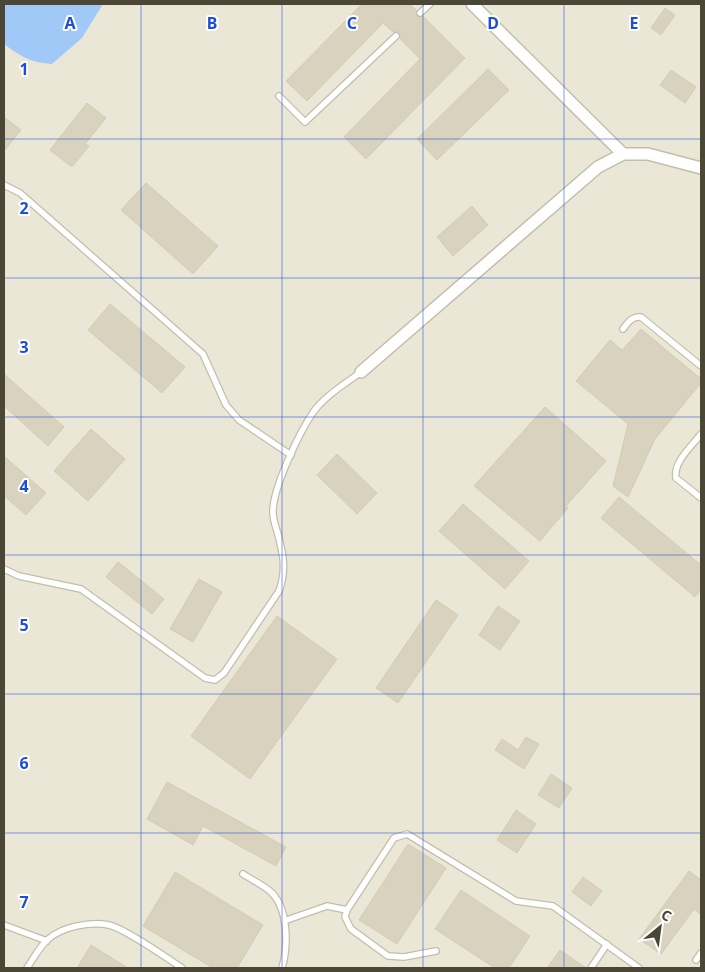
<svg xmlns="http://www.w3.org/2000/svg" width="705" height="972" font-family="'Noto Sans',sans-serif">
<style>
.residential{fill:#ebe7d7}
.water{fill:#a1c9f8}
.building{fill:#d9d2be;stroke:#d5ccb0}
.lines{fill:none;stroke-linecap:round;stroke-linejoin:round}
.lane-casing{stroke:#c3beab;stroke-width:8}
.street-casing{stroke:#c3beab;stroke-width:14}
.lane{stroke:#fff;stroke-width:5.5}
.street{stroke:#fff;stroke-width:11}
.grid{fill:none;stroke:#1d4ed8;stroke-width:1;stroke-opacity:0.55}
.grid-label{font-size:16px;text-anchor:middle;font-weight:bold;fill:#1d4ed8;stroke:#fff;stroke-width:4;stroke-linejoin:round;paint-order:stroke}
</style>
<rect width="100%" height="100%" fill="#f6f4ea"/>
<path class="residential" d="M4 4H701V968H4Z"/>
<path class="water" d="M4 4H103L82 38 52 64C32 63 19 56 4 44Z"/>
<path class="building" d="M362 4H410L416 10 417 16H423L465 58 366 159 344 137 420 59 400 39 399 32H393L383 23 307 101 286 81Z
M665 8 675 15 661 35 651 28Z
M488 69 509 90 437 160 417 139Z
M671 70 696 87 685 103 660 85Z
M87 103 106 118 85 144 89 146 72 167 50 150Z
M4 117 21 130 4 151Z
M146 183 218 246 193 274 121 210Z
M472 206 488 225 453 256 437 237Z
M110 304 185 367 162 393 88 330Z
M641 329 701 379V383L655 439 628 497 613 486 628 424 576 381 610 340 622 350Z
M4 374 64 427 48 446 4 406Z
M545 407 606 461 566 506 568 508 540 541 474 486Z
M91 429 125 459 88 501 54 471Z
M337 454 377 493 357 514 317 475Z
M4 456 46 493 26 515 4 496Z
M619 497 701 565V589L695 597 601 518Z
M463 504 529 561 505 589 439 531Z
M118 562 164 599 152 614 106 577Z
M199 579 222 592 193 642 170 629Z
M436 600 458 615 398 703 376 688Z
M498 606 520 621 500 650 479 635Z
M277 616 337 659 250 779 191 736Z
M526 737 539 744 524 769 495 750 502 739 518 750Z
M551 774 572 788 559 808 538 795Z
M167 782 286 847 276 866 203 826 193 845 147 819Z
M516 810 536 824 517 853 497 840Z
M408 844 446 868 397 944 359 920Z
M689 871 701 880V915L694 909 661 954 639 939Z
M175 872 263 925 237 968H213L143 926Z
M583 877 602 891 591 906 572 892Z
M461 890 530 936 509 968H495L435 929Z
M91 945 128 968H77Z
M560 950 586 968H547Z"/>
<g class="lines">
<defs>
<path id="lane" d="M420 13 430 4
M279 96 305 122 396 36
M4 185 20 193 203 354 226 405 239 420 291 455
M623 329C628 322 632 316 641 317L701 366
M701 434C692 446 673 462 676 478L701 498
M4 569 19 576 81 589 205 678 215 680 224 673 279 591C287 569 283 553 277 531 275 525 273 519 273 513 272 489 300 431 314 411 326 395 345 384 361 372
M243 874C252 880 265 886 272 893 289 911 288 947 282 968
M284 921 327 906 347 910
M4 925 47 941
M436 951 404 957 388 956 351 929 345 917 347 910 394 838 407 834 516 901 553 906 639 968
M696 960 701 953
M27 968C33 959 39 948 47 940 61 927 90 921 109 925 126 929 167 958 182 968
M591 968 607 944"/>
<path id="street" d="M472 4 623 154
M361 372 598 167 623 154H648L701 168"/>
</defs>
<use href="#lane" class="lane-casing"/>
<use href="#street" class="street-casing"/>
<use href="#lane" class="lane"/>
<use href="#street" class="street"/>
</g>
<path class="grid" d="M141 4V968M282 4V968M423 4V968M564 4V968M4 139H701M4 278H701M4 417H701M4 555H701M4 694H701M4 833H701"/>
<g class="grid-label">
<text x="70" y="29">A</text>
<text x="212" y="29">B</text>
<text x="352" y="29">C</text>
<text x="493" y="29">D</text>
<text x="634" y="29">E</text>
<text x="24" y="75">1</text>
<text x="24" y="214">2</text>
<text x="24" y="353">3</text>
<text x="24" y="492">4</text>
<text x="24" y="631">5</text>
<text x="24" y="769">6</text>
<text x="24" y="908">7</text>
</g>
<rect width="705" height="972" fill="none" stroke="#4c4637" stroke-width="10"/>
<g transform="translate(660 927) rotate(29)" stroke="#ffffff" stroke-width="4" paint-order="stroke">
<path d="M0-4L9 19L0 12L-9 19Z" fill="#4c4637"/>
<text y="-8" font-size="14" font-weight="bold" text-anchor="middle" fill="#4c4637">С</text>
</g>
</svg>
